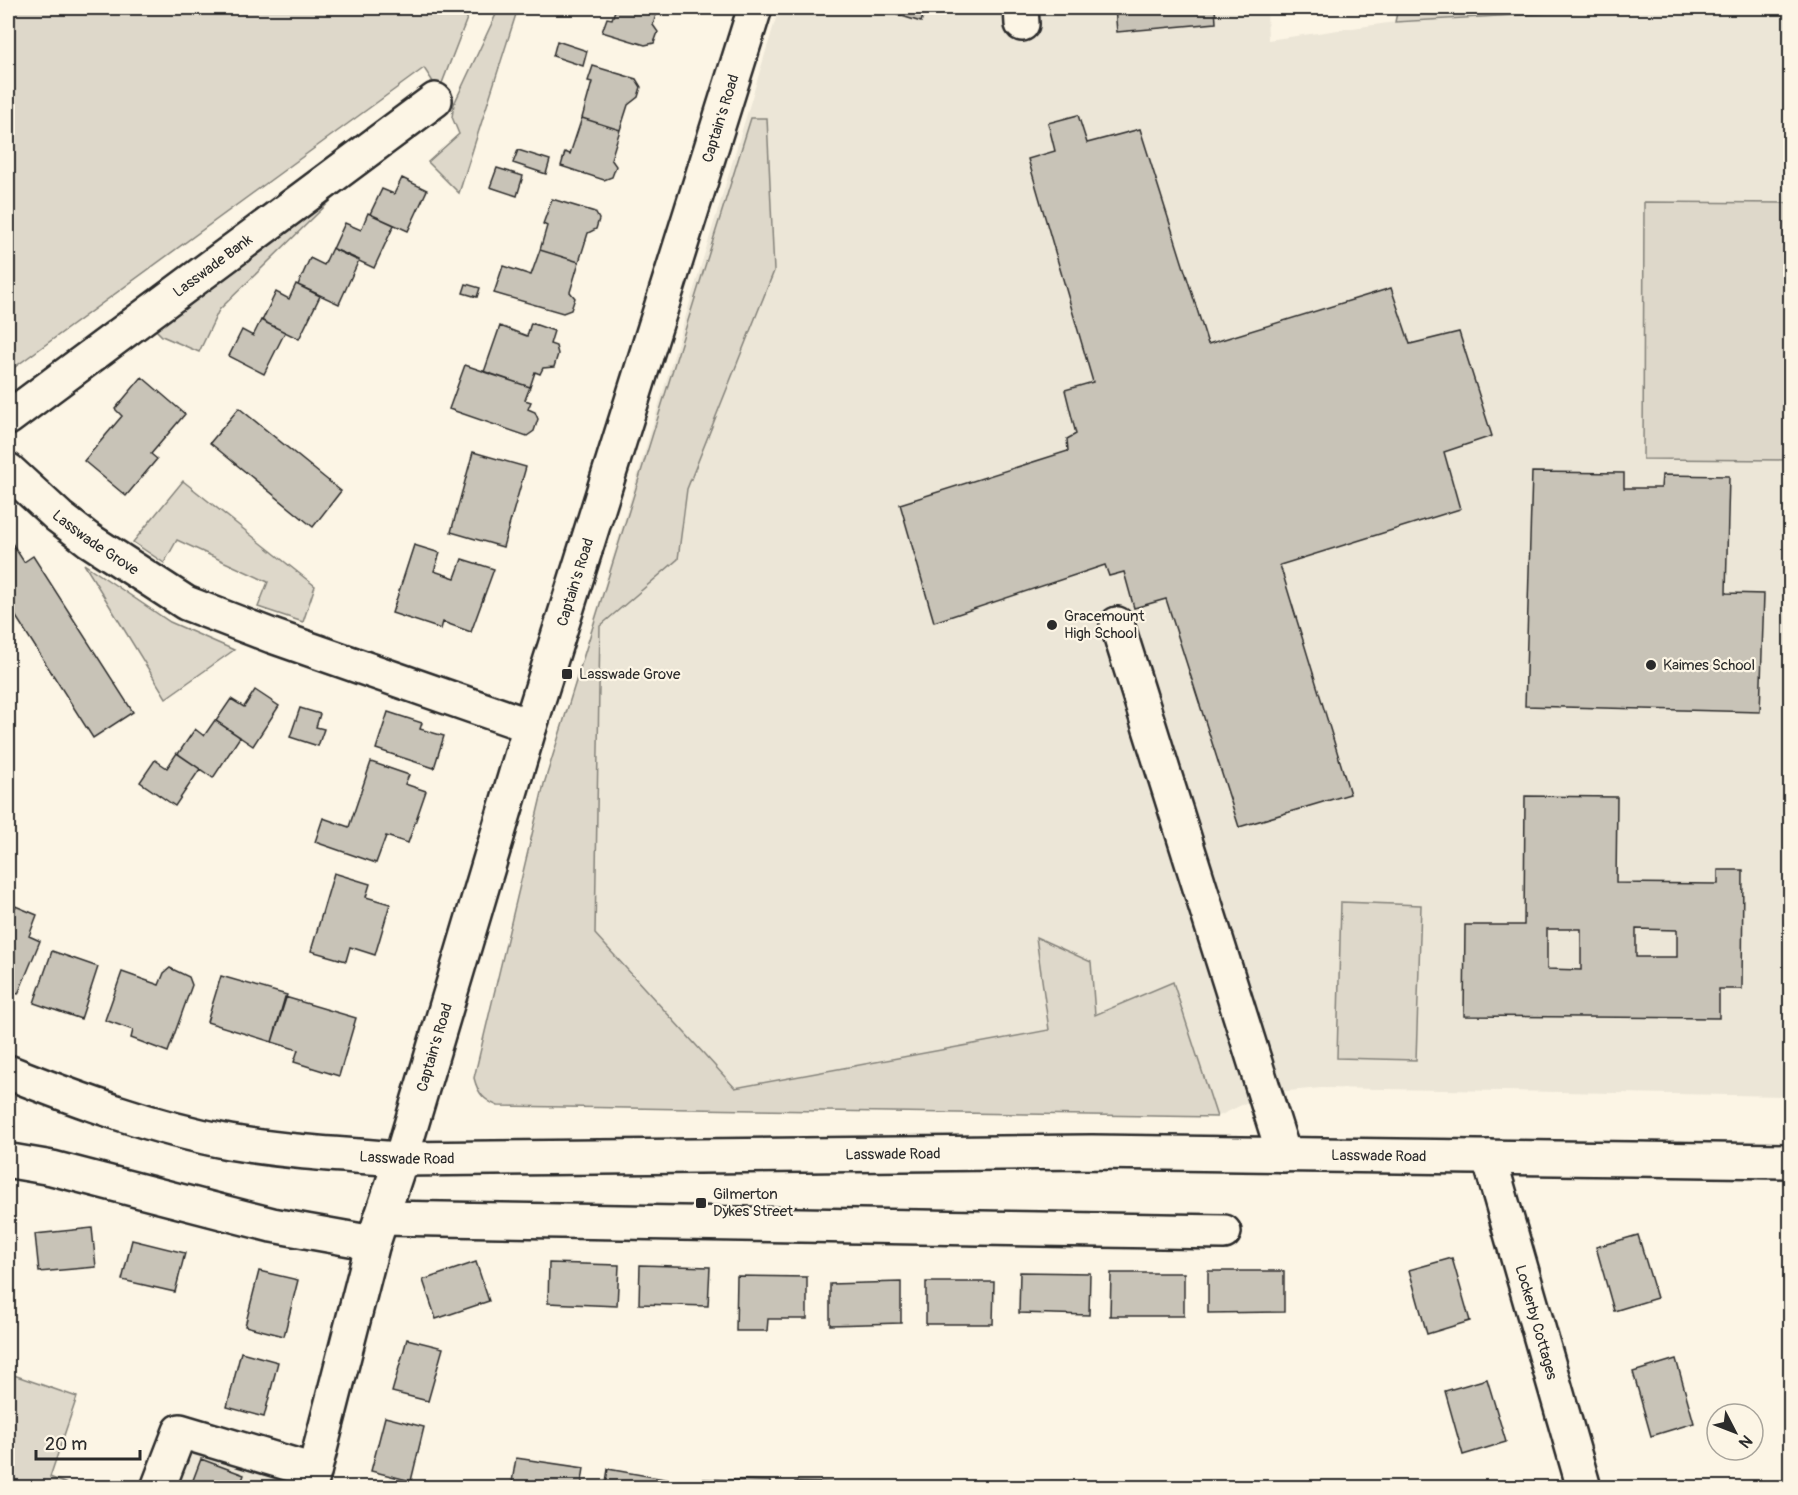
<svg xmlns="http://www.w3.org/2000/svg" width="1798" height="1495" font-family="Pangolin,sans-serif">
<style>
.built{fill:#ece6d7}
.green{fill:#ded8ca;stroke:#84827a;stroke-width:1.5}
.building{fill:#c8c3b7;stroke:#2b2b2b;stroke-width:1.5;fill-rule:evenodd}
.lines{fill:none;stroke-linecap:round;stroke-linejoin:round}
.minor-casing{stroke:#2b2b2b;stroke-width:38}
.major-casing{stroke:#2b2b2b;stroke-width:38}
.minor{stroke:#fcf5e5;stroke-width:33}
.major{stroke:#fcf5e5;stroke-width:33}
.poi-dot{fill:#2b2b2b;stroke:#fcf5e5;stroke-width:2}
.labels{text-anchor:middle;stroke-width:4.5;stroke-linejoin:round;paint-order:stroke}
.street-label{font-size:15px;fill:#2b2b2b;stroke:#fcf5e5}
.poi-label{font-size:15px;fill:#2b2b2b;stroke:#fcf5e5;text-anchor:start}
</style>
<rect width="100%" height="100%" fill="#fcf5e5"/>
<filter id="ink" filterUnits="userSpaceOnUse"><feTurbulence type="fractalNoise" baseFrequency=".0167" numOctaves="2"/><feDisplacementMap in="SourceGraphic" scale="12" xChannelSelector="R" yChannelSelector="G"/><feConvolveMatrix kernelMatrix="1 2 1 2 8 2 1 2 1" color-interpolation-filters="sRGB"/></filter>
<g filter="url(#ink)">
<path class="built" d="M779 8H1267L1268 40 1395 22 1637 8H1790V1096L1321 1088 1266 1093 1217 1117 599 1108 544 784Z
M178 1421 305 1460 296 1487 152 1488Z"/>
<path class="green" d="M8 8H471L439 91 424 68 8 372Z
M499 8H518L459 193 428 162 459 134 452 117 454 104Z
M1398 8H1637L1395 22Z
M751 118H767L774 271 687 489 678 559 600 626 595 934 735 1088 1049 1030 1036 937 1091 962 1095 1015 1173 982 1217 1117 498 1106C484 1100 478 1094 474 1078L544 784Z
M361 171 219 310 199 352 162 336 155 329Z
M1644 202 1790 203V460L1643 459Z
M183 481 315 586 303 622 258 607 268 582 177 540 164 563 133 542Z
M84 564 170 622 234 650 166 698Z
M1341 902 1421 905 1416 1060 1337 1058Z
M8 1373 77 1397 50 1477 74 1487H8Z"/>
<path class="building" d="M616 8H658L653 25 658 32 654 43 645 45 602 32 607 18 612 19Z
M876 8H926L921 22Z
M1115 8H1215L1216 23 1117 32Z
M557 41 587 51 583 66 553 56Z
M593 66 636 79 641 87 638 97 628 105 620 130 582 118 592 82 588 81Z
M1078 115 1087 143 1140 129 1208 344 1391 288 1410 344 1459 332 1492 436 1444 452 1460 509 1280 565 1350 794 1239 827 1166 599 1134 608 1124 572 1109 576 1105 565 934 622 900 504 1068 451 1067 439 1076 434 1065 390 1093 382 1028 159 1055 151 1048 123Z
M582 118 620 130 611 159 616 166 612 177 604 180 561 166 565 152 570 154Z
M518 150 550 160 546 174 513 163Z
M497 168 523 176 517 196 490 187Z
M402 178 427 190 408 231 370 214 382 189 394 194Z
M552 199 595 212 599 219 596 229 588 233 579 262 540 250 547 226 543 224Z
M368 213 394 225 374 268 333 249 345 223 361 230Z
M332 248 359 260 339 304 298 285 310 258 324 265Z
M540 250 579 262 570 292 575 298 571 310 563 313 494 293 503 266 531 275Z
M296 284 320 296 299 339 262 321 276 292 289 299Z
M466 284 480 288 477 297 463 293Z
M261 320 285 332 264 374 229 356 242 330 253 336Z
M531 323 554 331 550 344 556 346 558 354 554 367 543 368 540 374 535 372 530 387 484 372 500 326 527 336Z
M465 365 530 387 525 400 531 402 528 409 535 412 538 419 534 431 527 436 449 409Z
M142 377 185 414 151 454 157 459 126 496 84 461 122 416 115 409Z
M239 408 341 491 313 527 210 443Z
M473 452 526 467 503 547 451 532Z
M1532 472 1624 473V488H1661L1662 475 1729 476 1726 593 1764 594 1760 712 1525 706Z
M8 537 24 562 33 556 133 712 93 738 8 604Z
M414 545 440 553 434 571 455 578 462 559 494 569 471 632 443 622 441 629 392 613Z
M255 690 279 706 253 746 216 721 231 699 244 707Z
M300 708 320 714 316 727 324 729 318 746 290 737Z
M388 712 422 723 420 729 444 736 434 768 376 749Z
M215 720 240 737 213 778 178 754 195 729 204 736Z
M177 753 200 769 175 806 140 782 155 760 167 768Z
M371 762 409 775 405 784 426 791 408 843 386 836 376 863 315 842 323 818 349 827Z
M1525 796 1617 797 1616 883 1718 884V870H1743L1742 989H1719V1018L1464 1016 1465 925H1524ZM1547 929H1581V970L1547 969ZM1636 929 1677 930V957H1636Z
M334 873 370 884 366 897 390 904 375 955 350 947 346 961 311 951Z
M8 903 37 915 29 936 40 941 18 994 8 989Z
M52 951 98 967 81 1019 34 1003Z
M170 968 189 977 192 985 168 1052 131 1038 133 1030 105 1020 122 972 159 985 164 973Z
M221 976 287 995 272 1042 207 1022Z
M285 997 356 1018 339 1076 294 1062 298 1050 272 1042Z
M92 1228 96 1267 39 1272 35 1234Z
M1638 1235 1657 1298 1614 1311 1596 1247Z
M132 1240 185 1253 175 1292 122 1280Z
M1452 1258 1470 1321 1427 1334 1409 1270Z
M476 1262 489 1301 436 1319 423 1280Z
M549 1263 619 1265 617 1306 548 1303Z
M640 1265 710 1267 708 1306 639 1304Z
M259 1271 298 1280 284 1336 245 1326Z
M1208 1271H1284V1312L1208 1313Z
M1020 1272 1090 1273 1089 1315 1019 1313Z
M1111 1273H1184V1316H1110Z
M737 1276 807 1277V1319H768L767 1331H736Z
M901 1282V1323L830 1325V1284Z
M926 1282H994L993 1324H926Z
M407 1339 443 1348 428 1401 392 1392Z
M241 1352 278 1362 264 1417 227 1407Z
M1676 1359 1694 1423 1651 1436 1633 1372Z
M1487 1379 1506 1442 1463 1455 1445 1391Z
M385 1417 424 1427 411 1481 371 1471Z
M516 1458 584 1468 581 1488H511Z
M201 1459 244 1475 239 1488H190Z
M608 1469 676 1481 675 1488H605Z
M701 1479 770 1481V1488H701Z
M1051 1481 1123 1483V1488H1051Z
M795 1482 852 1483V1488H795Z
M875 1482 933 1484 932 1488H874Z
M1146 1483 1215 1486 1146 1488Z
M956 1484 1025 1485V1488H956Z"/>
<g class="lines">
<defs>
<g id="minor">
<path d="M1021 8 1022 24"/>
<path id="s1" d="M8 418 435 100"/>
<path id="s2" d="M8 470 59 517 89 540 186 603 272 636 530 726"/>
<path d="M1117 624 1284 1155"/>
<path id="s3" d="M8 1072C78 1100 154 1128 229 1142 286 1152 344 1155 401 1159L1092 1152 1790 1161"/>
<path id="s4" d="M1489 1157 1584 1488"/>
<path d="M11 1161 52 1168 272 1225 373 1243"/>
<path d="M381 1218 1224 1232"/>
<path d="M158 1488 180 1431 314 1471"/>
</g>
<g id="major">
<path id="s5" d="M310 1488 373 1243 401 1159 530 726 755 8"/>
</g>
</defs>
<use href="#minor" class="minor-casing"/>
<use href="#major" class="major-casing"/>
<use href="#minor" class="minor"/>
<use href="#major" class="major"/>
</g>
</g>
<g class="poi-dot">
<circle cx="1052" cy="625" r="6"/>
<circle cx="1651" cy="665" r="6"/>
<rect x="561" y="668" width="12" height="12" rx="3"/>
<rect x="695" y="1197" width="12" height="12" rx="3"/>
</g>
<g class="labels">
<g class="street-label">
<text dy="5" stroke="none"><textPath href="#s5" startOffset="1430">Captain's Road</textPath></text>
<text dy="5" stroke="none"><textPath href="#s1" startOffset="255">Lasswade Bank</textPath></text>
<text dy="5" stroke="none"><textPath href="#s2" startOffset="114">Lasswade Grove</textPath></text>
<text dy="5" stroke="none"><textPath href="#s5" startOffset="944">Captain's Road</textPath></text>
<text dy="5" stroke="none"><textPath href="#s5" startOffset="458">Captain's Road</textPath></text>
<text dy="5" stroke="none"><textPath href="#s3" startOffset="897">Lasswade Road</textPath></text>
<text dy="5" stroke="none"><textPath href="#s3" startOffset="1383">Lasswade Road</textPath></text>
<text dy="5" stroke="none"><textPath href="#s3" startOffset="411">Lasswade Road</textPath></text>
<text dy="5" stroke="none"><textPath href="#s4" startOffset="172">Lockerby Cottages</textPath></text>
</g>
<g class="poi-label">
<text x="1064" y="621">Gracemount<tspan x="1064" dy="17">High School</tspan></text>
<text x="1663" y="670">Kaimes School</text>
<text x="579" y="679">Lasswade Grove</text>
<text x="713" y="1199">Gilmerton<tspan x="713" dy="17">Dykes Street</tspan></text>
</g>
</g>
<rect width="1798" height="1495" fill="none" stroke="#fcf5e5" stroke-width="30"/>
<rect x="15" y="15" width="1768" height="1465" fill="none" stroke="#2b2b2b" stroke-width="2" filter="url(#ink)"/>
<g transform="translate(1735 1432) rotate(132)"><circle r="28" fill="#fcf5e5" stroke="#a8a49b" stroke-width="1.5"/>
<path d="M0-4.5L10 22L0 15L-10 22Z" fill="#2b2b2b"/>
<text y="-9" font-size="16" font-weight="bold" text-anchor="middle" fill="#2b2b2b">N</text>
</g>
<path d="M36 1450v9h104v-9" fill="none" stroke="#2b2b2b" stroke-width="3"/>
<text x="45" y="1450" font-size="18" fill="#2b2b2b" stroke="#fcf5e5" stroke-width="4.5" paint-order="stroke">20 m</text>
</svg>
